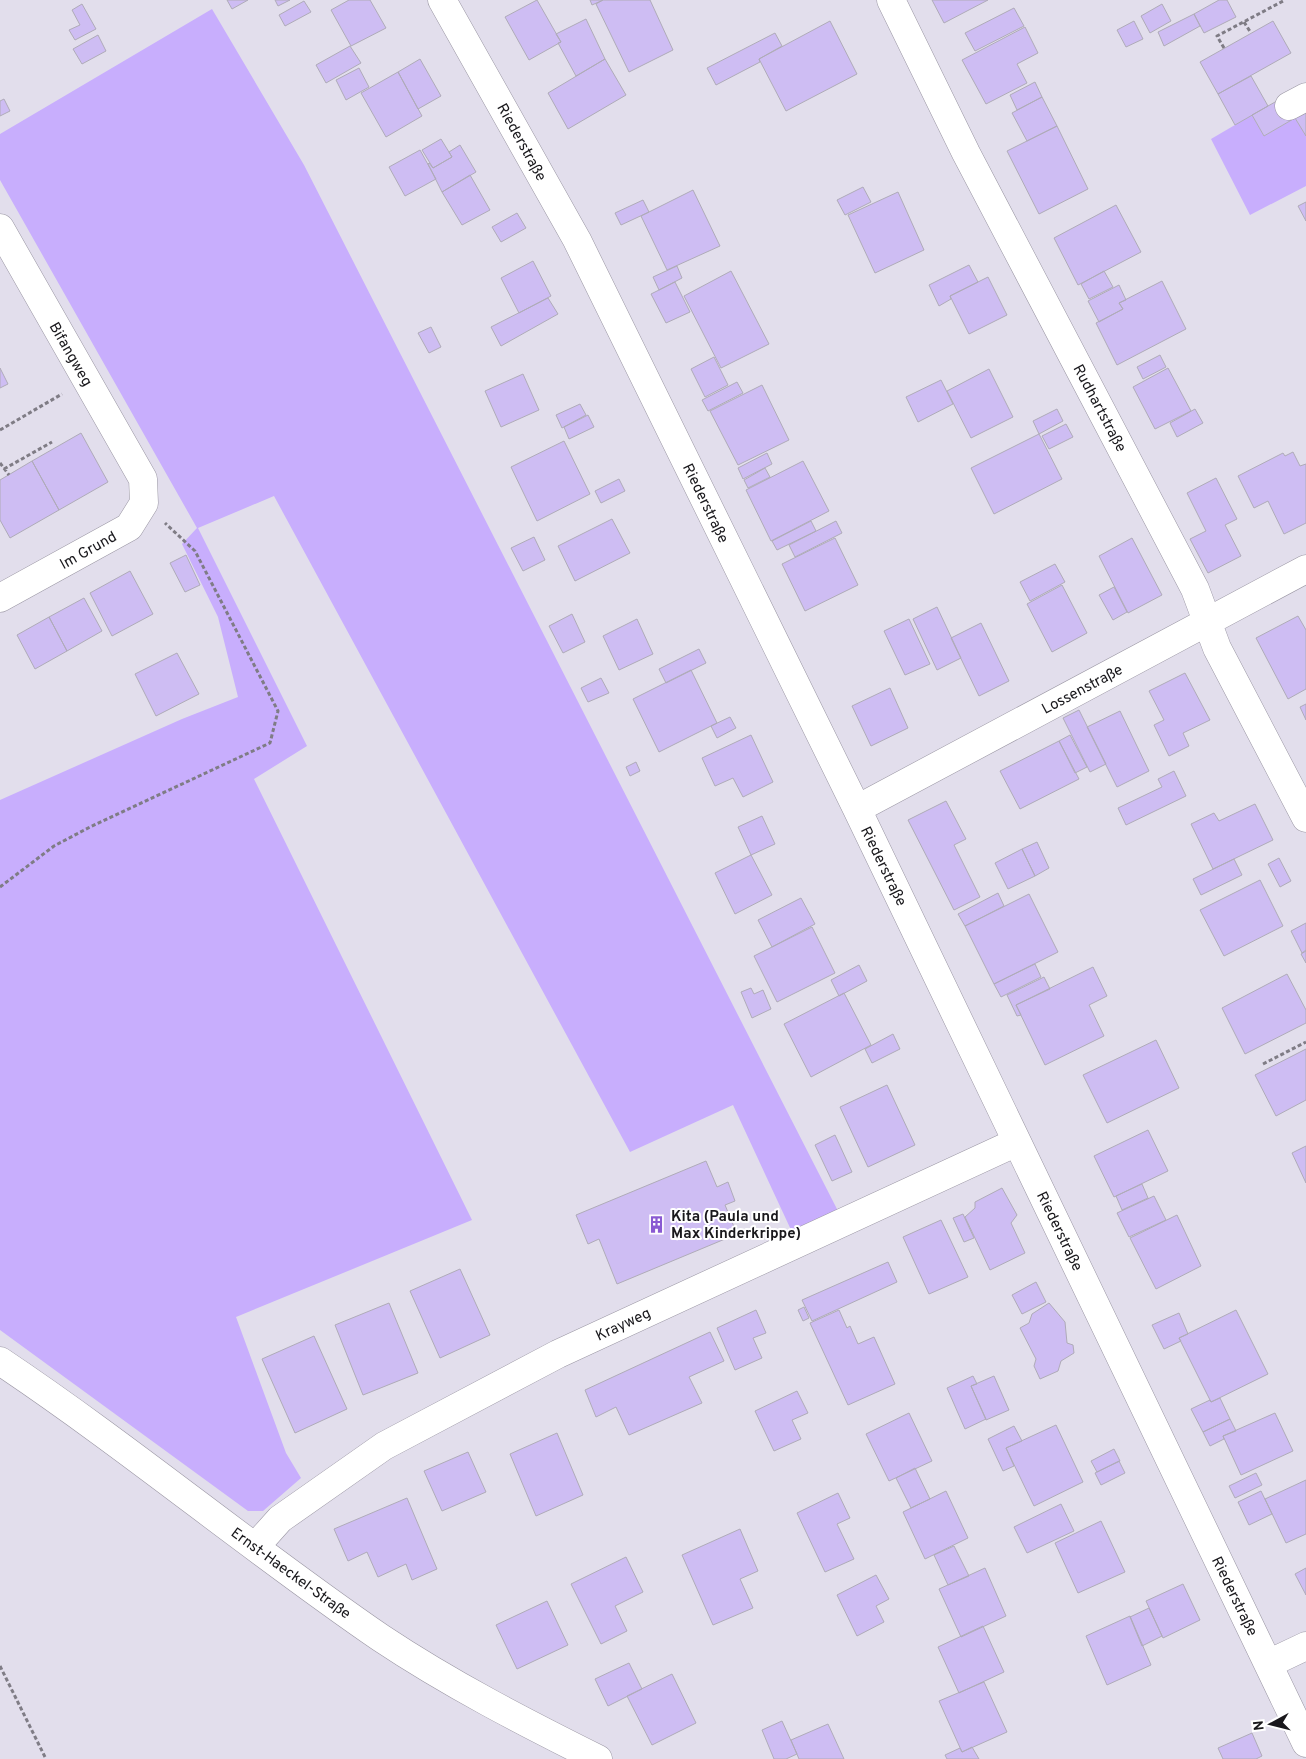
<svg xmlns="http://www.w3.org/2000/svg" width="1306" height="1759" font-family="Overpass,sans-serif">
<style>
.green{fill:#c8aefd}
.building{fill:#cebdf3;stroke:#afabb8}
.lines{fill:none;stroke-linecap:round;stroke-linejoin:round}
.minor-casing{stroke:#9a96a3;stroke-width:29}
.path{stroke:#7f7c85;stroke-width:3;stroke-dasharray:4 2.5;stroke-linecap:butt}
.minor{stroke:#fff;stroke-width:28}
.labels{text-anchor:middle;stroke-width:4;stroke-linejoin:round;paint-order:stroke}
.street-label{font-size:15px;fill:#19181c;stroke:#fff}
.poi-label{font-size:15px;font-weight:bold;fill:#19181c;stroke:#fff;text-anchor:start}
</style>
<rect width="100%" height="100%" fill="#e2deec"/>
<path class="green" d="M212 9 304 165 838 1211 792 1232 733 1105 630 1152 274 496 198 528 307 746 254 779 472 1220 236 1317 286 1453 301 1478 263 1511H248L0 1330V800L182 719 238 697 218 617 182 544 197 528 0 180V134Z
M1252 115 1264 136 1295 118 1306 136V186L1250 215 1211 139Z"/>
<path class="building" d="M227 0H248L232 9Z
M275 0H290L278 6Z
M349 0H370L386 28 351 46 331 10Z
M537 0 561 42 529 60 505 17Z
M590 0H603L592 5Z
M603 0H650L673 50 629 72 596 4Z
M932 0H988L944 23Z
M1219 0H1227L1236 17 1204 33 1194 14Z
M304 1 311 12 285 26 279 15Z
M82 4 96 29 75 40 69 30 80 25 72 10Z
M1162 4 1171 21 1150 33 1141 16Z
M1014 8 1024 26 975 51 965 33Z
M1194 14 1200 26 1164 46 1158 32Z
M586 19 605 59 576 76 558 43 561 42 556 34Z
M830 21 857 74 786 111 759 59Z
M1134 21 1143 39 1126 47 1117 30Z
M1273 21 1291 53 1218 94 1200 62Z
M1025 27 1038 53 1017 64 1027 83 986 104 962 60Z
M775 33 782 46 759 59 760 62 716 85 707 68Z
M98 35 106 51 82 64 73 49Z
M350 46 361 63 326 83 316 65Z
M420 59 441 96 418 109 398 72Z
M605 59 626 95 568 129 548 93Z
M359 68 369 87 346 100 336 80Z
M398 72 422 116 386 137 361 93Z
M1251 76 1268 106 1235 125 1218 94Z
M1035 82 1042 97 1017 110 1010 95Z
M1042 97 1057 126 1027 141 1012 113Z
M1284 97 1295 118 1264 136 1252 115Z
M4 99 10 111 0 116V101Z
M1306 109V136L1295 118Z
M1057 126 1088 189 1039 214 1007 151Z
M441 139 452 157 433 168 422 150Z
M460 145 476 172 442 192 428 164 429 163 433 168 452 157 449 152Z
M420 150 436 179 405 196 389 167Z
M470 175 490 210 462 225 442 192Z
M863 187 871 202 845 215 837 200Z
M693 190 720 246 667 270 641 216Z
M898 192 924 250 875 273 848 215Z
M643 200 649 212 621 225 615 213Z
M1306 202V221L1298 206Z
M1116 205 1141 252 1078 285 1054 238Z
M517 213 526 228 501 242 492 227Z
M533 261 551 296 519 313 501 278Z
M969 265 978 282 950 296 951 299 939 306 929 285Z
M677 266 682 278 659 290 653 277Z
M731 271 769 344 721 368 684 296Z
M1104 271 1113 287 1089 299 1081 284Z
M988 277 1007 315 969 334 950 296Z
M1162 281 1186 329 1117 365 1096 323 1123 309 1119 303Z
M675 282 690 312 666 323 651 294Z
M1119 285 1126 300 1119 303 1123 309 1099 322 1088 301Z
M548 298 558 314 501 346 491 327Z
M431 327 441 347 429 353 418 333Z
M1160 355 1166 367 1143 379 1137 367Z
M714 357 728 385 705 397 691 369Z
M0 368 8 384 0 388Z
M1168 368 1191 411 1155 429 1133 387Z
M989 369 1013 417 971 438 947 391Z
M523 374 539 410 501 427 485 391Z
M941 380 953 404 918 422 906 397Z
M737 382 743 393 708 411 702 400Z
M762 385 789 440 738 465 710 411Z
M580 404 586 415 562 428 556 415Z
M1057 409 1063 421 1039 434 1033 421Z
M1195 409 1203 423 1177 437 1170 423Z
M588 415 594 427 569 439 564 427Z
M1066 424 1073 437 1049 449 1042 436Z
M81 433 108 482 59 510 32 461Z
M1039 434 1062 479 994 514 971 468Z
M564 441 590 494 537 521 511 467Z
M1293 452 1300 466 1306 464V523L1284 534 1268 501 1254 508 1238 476 1283 453 1285 456Z
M767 453 772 464 743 479 738 468Z
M32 461 59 510 10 538 0 520V480Z
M803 461 829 511 771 541 746 490Z
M765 468 770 477 748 488 744 480Z
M1216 478 1237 519 1225 525 1241 556 1208 573 1190 539 1206 531 1187 493Z
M619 479 625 491 601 503 595 491Z
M612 519 630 553 575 581 558 546Z
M811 521 816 531 777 550 772 541Z
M836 521 842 533 795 557 789 545Z
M534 537 545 560 523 571 511 548Z
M835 538 858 585 805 611 782 564Z
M1132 538 1162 595 1128 613 1099 556Z
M186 555 200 585 185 592 170 563Z
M1055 564 1065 582 1030 601 1020 582Z
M130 571 153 614 112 636 90 593Z
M1062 585 1087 633 1052 652 1027 604Z
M1114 587 1127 612 1113 620 1099 595Z
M84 598 102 631 67 651 49 617Z
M937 607 961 658 937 670 913 619Z
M572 614 585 642 563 653 549 626Z
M1298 616 1306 630V689L1288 699 1256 638Z
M49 617 67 651 35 669 17 635Z
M637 619 653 654 619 670 603 636Z
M909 619 930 664 905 675 884 631Z
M981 623 1009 681 979 696 951 638Z
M699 649 706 663 666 683 659 669Z
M177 653 199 694 156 716 135 674Z
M691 670 717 723 659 752 633 699Z
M1185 673 1210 720 1183 733 1189 746 1169 756 1154 725 1164 720 1149 691Z
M601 678 609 693 588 702 581 688Z
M890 688 908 728 871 746 852 706Z
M1306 704V720L1300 707Z
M1079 710 1106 764 1090 772 1063 718Z
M1120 711 1149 771 1117 787 1087 727Z
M730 717 736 728 717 738 711 726Z
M751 735 773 782 743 797 733 778 715 786 702 758Z
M1070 735 1087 767 1075 773 1059 741Z
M1059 741 1079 779 1020 809 1000 771Z
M636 762 640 771 630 776 626 767Z
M1174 771 1186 796 1126 825 1118 808 1162 787 1158 779Z
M946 801 966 839 954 845 980 897 954 910 908 820Z
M1255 804 1273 840 1213 869 1191 824 1214 813 1219 821Z
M762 816 775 844 751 855 738 827Z
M1037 842 1049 868 1035 876 1022 849Z
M1022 849 1035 876 1008 889 995 863Z
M751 855 772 895 735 914 715 873Z
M1279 858 1291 881 1280 887 1268 864Z
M1234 859 1242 875 1201 895 1193 879Z
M1260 880 1283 926 1224 956 1200 910Z
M998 893 1004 906 965 926 958 914Z
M1029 894 1058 952 994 984 965 926Z
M801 898 815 924 772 947 758 920Z
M1306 923V950L1302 953 1291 931Z
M812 927 835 973 777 1002 754 956Z
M1306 951V963L1301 954Z
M1035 964 1041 977 1001 997 994 984Z
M859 965 867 981 839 996 831 980Z
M1093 967 1107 996 1089 1005 1104 1036 1045 1065 1016 1005Z
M1287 974 1306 1010V1023L1245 1054 1222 1008Z
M1044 977 1050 989 1016 1005 1021 1015 1017 1016 1007 995Z
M751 988 754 994 763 990 771 1009 752 1018 741 992Z
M844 993 871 1045 811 1077 784 1024Z
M893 1034 900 1049 872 1063 865 1049Z
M1156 1040 1179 1088 1107 1123 1083 1075Z
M1306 1049V1100L1276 1116 1255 1075Z
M887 1085 915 1145 868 1167 840 1107Z
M1148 1130 1168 1171 1114 1197 1094 1156Z
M835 1135 852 1172 832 1181 815 1145Z
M1306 1146V1183L1292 1153Z
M706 1161 717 1187 728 1182 735 1201 725 1205 737 1234 617 1284 599 1239 588 1244 576 1215Z
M1142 1184 1148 1198 1122 1210 1116 1196Z
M1002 1188 1017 1215 1011 1223 1025 1253 990 1270 965 1217 975 1208V1202Z
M1154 1196 1166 1220 1129 1237 1117 1213Z
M963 1214 974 1238 964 1242 953 1218Z
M1177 1215 1201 1266 1156 1289 1130 1238Z
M941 1220 968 1277 929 1294 903 1237Z
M888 1262 897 1282 812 1321 802 1300Z
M460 1269 490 1335 440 1358 410 1291Z
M1036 1282 1046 1302 1022 1314 1012 1295Z
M389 1303 418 1373 363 1395 335 1325Z
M1049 1303 1065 1322 1067 1343 1073 1345 1074 1353 1061 1361 1058 1371 1040 1379 1034 1366 1036 1359 1020 1328 1029 1323 1032 1314Z
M804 1307 809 1318 803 1321 798 1310Z
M756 1310 766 1333 753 1338 762 1358 735 1370 717 1328Z
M839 1310 847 1328 850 1326 858 1344 874 1337 895 1384 848 1405 810 1323Z
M1236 1310 1268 1374 1211 1402 1179 1338Z
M1179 1313 1188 1334 1179 1338 1181 1341 1164 1349 1152 1325Z
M710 1332 724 1361 689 1377 702 1403 629 1435 616 1407 596 1417 585 1390Z
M314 1336 347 1409 295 1433 262 1359Z
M973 1376 977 1384 971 1386 986 1419 965 1429 947 1388Z
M994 1376 1009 1410 986 1420 971 1386Z
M797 1391 808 1413 792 1420 801 1439 774 1451 755 1411Z
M1220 1398 1230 1419 1203 1432 1191 1409 1210 1400 1211 1402Z
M909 1413 932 1461 889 1481 866 1434Z
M1275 1413 1293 1451 1241 1475 1223 1436Z
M1230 1419 1236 1431 1223 1436 1224 1439 1210 1446 1203 1432Z
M1056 1425 1083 1482 1034 1506 1006 1448Z
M1014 1426 1022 1441 1006 1448 1014 1466 1003 1471 988 1439Z
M557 1433 583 1495 536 1516 510 1454Z
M1114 1449 1120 1461 1097 1472 1091 1461Z
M468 1452 486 1492 442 1511 424 1471Z
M1119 1461 1125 1473 1101 1485 1095 1473Z
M915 1468 930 1499 911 1508 896 1478Z
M1256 1473 1262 1485 1235 1498 1229 1486Z
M1306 1480V1534L1286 1543 1265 1499Z
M946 1491 968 1538 925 1559 903 1512Z
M1261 1491 1272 1514 1249 1525 1238 1502Z
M838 1493 850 1518 837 1524 854 1559 825 1572 797 1513Z
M407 1498 437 1569 412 1580 406 1564 378 1577 367 1552 348 1561 334 1529Z
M1061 1504 1074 1531 1027 1553 1014 1527Z
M1101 1521 1125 1572 1078 1593 1055 1543Z
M740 1529 758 1571 740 1579 753 1608 713 1625 682 1555Z
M954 1546 969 1576 948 1585 934 1555Z
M626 1557 643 1592 615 1606 627 1631 601 1644 571 1584Z
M985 1568 1006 1616 961 1637 939 1589Z
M1306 1568V1595L1295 1574Z
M876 1575 889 1599 876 1606 884 1622 857 1636 837 1595Z
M1183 1584 1200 1620 1163 1638 1146 1601Z
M547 1601 568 1645 517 1669 496 1625Z
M1149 1608 1162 1636 1142 1646 1130 1617Z
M1130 1616 1151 1665 1107 1685 1086 1636Z
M983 1626 1004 1672 959 1693 938 1647Z
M629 1663 642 1689 608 1706 595 1679Z
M672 1674 696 1723 652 1745 627 1696Z
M984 1682 1007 1732 962 1752 939 1701Z
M782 1721 797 1754 786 1759H774L762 1730Z
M828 1724 844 1759H799L791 1740Z
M1252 1733 1262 1756 1256 1759H1223L1218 1748Z
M972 1747 979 1759H947L945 1755 960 1748 962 1752Z"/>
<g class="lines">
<defs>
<path id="minor" d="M442 0 577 240 857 809 1306 1743
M891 0 966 153 1195 589 1217 648 1306 818
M1289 106 1306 97
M0 228 143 479 144 503 129 527 0 598
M857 809 1306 569
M0 1361C130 1448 251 1549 381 1638 450 1684 524 1722 598 1759
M255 1547 280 1519 384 1446 558 1354 1017 1142
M1268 1664 1306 1646"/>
</defs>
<use href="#minor" class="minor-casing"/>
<path class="path" d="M1244 22 1251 33
M1224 48 1217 36 1285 0
M0 430 62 394
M0 463 9 475
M4 469 52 442
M0 887 54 846 90 827 270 743 278 711 195 551 165 523
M1263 1064 1306 1042
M0 1666 46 1759"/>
<use href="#minor" class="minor"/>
</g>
<defs>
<symbol id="building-bare" viewBox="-9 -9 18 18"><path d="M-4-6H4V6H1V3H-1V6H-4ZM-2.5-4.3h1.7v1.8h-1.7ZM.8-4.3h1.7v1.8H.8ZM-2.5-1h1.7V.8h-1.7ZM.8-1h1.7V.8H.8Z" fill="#8959d2" stroke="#fff" stroke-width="2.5" paint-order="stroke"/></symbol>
</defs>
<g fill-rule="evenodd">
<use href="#building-bare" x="644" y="1212" width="25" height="25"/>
</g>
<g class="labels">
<g class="street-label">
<text transform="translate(522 142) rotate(61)" y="5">Riederstraße</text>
<text transform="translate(71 354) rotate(60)" y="5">Bifangweg</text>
<text transform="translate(1100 408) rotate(62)" y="5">Rudhartstraße</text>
<text transform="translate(706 503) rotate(64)" y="5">Riederstraße</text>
<text transform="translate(88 550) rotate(-29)" y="5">Im Grund</text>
<text transform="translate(1082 689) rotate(-28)" y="5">Lossenstraße</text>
<text transform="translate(884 866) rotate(64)" y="5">Riederstraße</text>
<text transform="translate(1060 1231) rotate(64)" y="5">Riederstraße</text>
<text transform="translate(623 1324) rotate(-25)" y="5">Krayweg</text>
<text transform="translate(291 1573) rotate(36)" y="5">Ernst-Haeckel-Straße</text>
<text transform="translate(1235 1596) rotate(64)" y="5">Riederstraße</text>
</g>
<g class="poi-label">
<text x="671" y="1221">Kita (Paula und<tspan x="671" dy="17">Max Kinderkrippe)</tspan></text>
</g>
</g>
<g transform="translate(1271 1724) rotate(263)" stroke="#ffffff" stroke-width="4" paint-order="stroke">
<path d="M0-4L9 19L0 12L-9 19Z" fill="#19181c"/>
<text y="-8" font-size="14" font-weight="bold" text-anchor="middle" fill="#19181c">N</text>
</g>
</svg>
